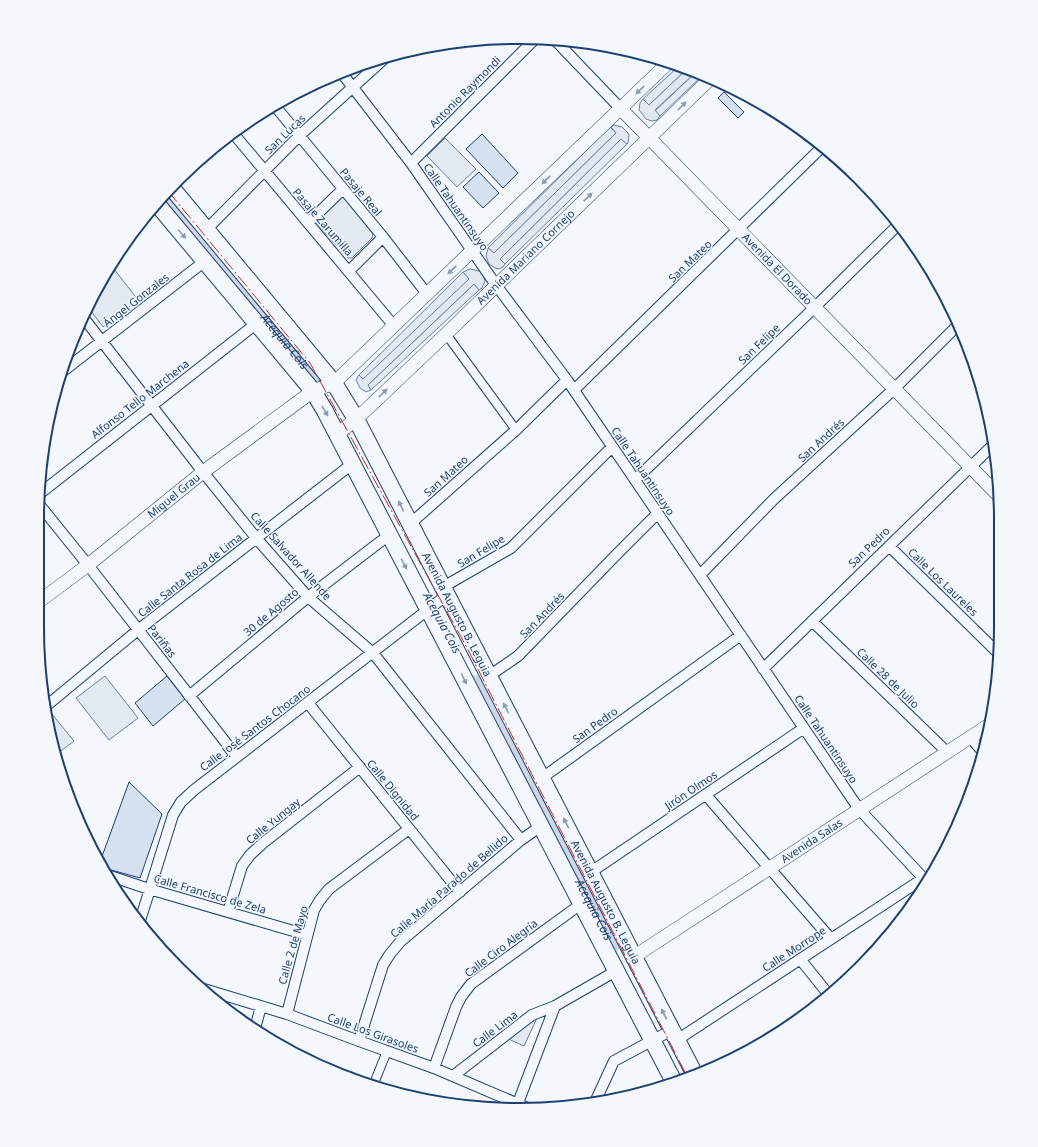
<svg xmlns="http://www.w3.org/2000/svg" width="1038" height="1147" font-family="'Noto Sans',sans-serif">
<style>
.green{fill:#e3e9f0;stroke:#687fa3}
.parking{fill:#e3e8f0;stroke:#687fa3}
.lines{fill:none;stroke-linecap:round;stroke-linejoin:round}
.canal{stroke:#cfd7e4;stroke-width:12}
.building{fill:#d5e0f0;stroke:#1d3f73}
.pedestrian-casing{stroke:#1d3f73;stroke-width:10}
.minor-casing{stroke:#1d3f73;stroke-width:12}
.tertiary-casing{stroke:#1d3f73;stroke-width:14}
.primary-casing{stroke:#1d3f73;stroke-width:18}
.pedestrian{stroke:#f4f7fb;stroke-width:8}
.minor{stroke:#f4f7fb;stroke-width:10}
.tertiary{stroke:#f4f7fb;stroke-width:13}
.primary{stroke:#f4f7fb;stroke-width:16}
.power{stroke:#c62828;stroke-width:1;stroke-dasharray:14 3 2 3;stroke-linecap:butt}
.oneway{fill:#889bb7}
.labels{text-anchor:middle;stroke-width:3;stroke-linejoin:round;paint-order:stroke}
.street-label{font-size:11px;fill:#1d3f73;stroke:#f4f7fb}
.water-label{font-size:12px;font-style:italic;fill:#1d3f73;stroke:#f4f7fb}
.rim{fill:none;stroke:#1d3f73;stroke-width:2}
</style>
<rect width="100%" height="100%" fill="#f4f7fb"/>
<path class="green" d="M679 66 687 69 649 105 643 99Z
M696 72 704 74 660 116 655 111Z
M610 127 616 133 494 253 488 248Z
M445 138 476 169 457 187 427 156Z
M622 138 627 144 505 264 500 259Z
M342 196 373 234 372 238 352 258H348L315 222Z
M111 265 138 300 103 327 88 307Z
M463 272 470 279 363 380 359 375Z
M474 284 479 290 371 390 367 386Z
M105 676 138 718 109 740 76 698Z
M51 713 74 741 57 754 46 722V717Z
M538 1016 524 1046 506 1038Z"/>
<path class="parking" d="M687 69 696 72 655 110 660 116 657 120 652 121 646 119 639 110 640 103 643 99 649 105Z
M614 125 622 127 627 132 629 135 628 143 627 144 621 139 500 259 505 264 503 267 499 269 495 268 489 264 486 256 488 248 494 253 616 133 611 127Z
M470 269 480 271 483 275 485 281 482 288 479 290 474 284 368 385 371 390 366 392 360 388 356 380 359 375 363 379 469 279 463 272Z"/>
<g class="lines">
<g class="canal">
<path id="s1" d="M164 196 307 369 320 391"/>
<path id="s2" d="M475 681 613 947"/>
</g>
</g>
<path class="building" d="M724 92 744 112 738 118 718 98Z
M482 134 518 173 503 188 466 149Z
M479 172 499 193 483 208 463 187Z
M167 676 185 699 153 726 135 703Z
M129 782 162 814 140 878 104 868 100 862Z"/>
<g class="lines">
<defs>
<path id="pedestrian" d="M446 334 516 430
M373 1086 387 1051"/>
<path id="minor" d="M556 41 620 108
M341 72 411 163 496 285 567 380 859 809 927 882
M275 106 383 237 427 294
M233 133 394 326
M411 163 535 39
M308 223 343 189
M206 230 299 136 385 58
M349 271 383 237
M83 317 203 472 257 539 308 597 373 653 521 840
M62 372 205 261
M574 390 822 147
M635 480 814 308 898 225
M38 495 257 323
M38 503 88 565 237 757
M410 524 516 430 567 380
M889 546 998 653
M700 575 774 499 894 389 959 324
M443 587 511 548 612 447
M812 621 947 752
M763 669 994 444
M489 676 518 656 617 554 657 514
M189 696 308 597 389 535
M308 703 460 892
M45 707 138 630 352 464
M970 737 983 752
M542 778 741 635
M706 795 831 939
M591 872 804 728
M107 875 149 889 307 935
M228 912 242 866 250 855 263 843 360 767
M139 924 173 815 181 802 194 790 447 595
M800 959 829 995
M204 989 287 1014 359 1041 434 1068 530 1109
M287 1014 314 910 320 900 329 889 409 829
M255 1029 261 1006
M677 1040 924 878
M359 1041 383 965 390 954 400 942 521 840 541 826
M434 1068 456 1007 461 997 471 984 581 904
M453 1076 532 1015 555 1006
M595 1102 614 1061 672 1030
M518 1103 555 1006 616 971"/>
<g id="tertiary">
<path id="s3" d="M620 108 999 496"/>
<path id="s4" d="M338 434 366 410 446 334 711 78"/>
<path id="s5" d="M37 603 88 565 203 472 313 391 334 383 668 63"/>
<path id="s6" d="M635 956 989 725"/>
</g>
<g id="primary">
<path id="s7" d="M171 187 334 383 356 419 694 1073"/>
<path d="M157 204 313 391 325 411 673 1080"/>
</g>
</defs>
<use href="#pedestrian" class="pedestrian-casing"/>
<use href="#minor" class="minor-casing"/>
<use href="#tertiary" class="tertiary-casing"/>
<use href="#primary" class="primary-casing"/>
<use href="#pedestrian" class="pedestrian"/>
<use href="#minor" class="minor"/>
<use href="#tertiary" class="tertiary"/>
<use href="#primary" class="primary"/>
<path class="power" d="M168 191 310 363 466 646 687 1076"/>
</g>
<defs><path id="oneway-solid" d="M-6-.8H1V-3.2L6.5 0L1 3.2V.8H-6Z"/></defs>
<g class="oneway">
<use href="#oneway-solid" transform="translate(640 90) rotate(137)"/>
<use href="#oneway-solid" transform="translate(682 106) rotate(-45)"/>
<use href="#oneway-solid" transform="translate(546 180) rotate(136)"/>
<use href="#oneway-solid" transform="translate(588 197) rotate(-44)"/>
<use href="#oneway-solid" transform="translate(182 234) rotate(50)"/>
<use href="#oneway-solid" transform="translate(452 270) rotate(136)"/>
<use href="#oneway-solid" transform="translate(383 393) rotate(-44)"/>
<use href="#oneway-solid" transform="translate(325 411) rotate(60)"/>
<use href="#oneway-solid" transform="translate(401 506) rotate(-117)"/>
<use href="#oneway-solid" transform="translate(404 564) rotate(62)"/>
<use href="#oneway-solid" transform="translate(464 679) rotate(63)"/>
<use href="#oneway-solid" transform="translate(506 708) rotate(-117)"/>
<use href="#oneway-solid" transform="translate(566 823) rotate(-117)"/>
<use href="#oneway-solid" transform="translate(664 1014) rotate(-117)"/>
</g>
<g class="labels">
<g class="street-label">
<text transform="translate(465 92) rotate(-45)" y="4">Antonio Raymondi</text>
<text transform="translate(285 134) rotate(-44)" y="4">San Lucas</text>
<text transform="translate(361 192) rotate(50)" y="4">Pasaje Real</text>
<text transform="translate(456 207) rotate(55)" y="4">Calle Tahuantinsuyo</text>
<text transform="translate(323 222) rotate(49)" y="4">Pasaje Zarumilla</text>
<text dy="4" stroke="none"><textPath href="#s4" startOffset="258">Avenida Mariano Cornejo</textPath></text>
<text transform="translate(690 261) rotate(-44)" y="4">San Mateo</text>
<text dy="4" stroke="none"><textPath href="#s3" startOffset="225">Avenida El Dorado</textPath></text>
<text transform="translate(136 300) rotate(-38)" y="4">Ángel Gonzales</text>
<text transform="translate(759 344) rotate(-44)" y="4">San Felipe</text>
<text transform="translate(140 399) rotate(-38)" y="4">Alfonso Tello Marchena</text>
<text transform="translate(821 440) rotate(-43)" y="4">San Andrés</text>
<text transform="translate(643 471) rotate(56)" y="4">Calle Tahuantinsuyo</text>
<text transform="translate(446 476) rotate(-42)" y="4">San Mateo</text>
<text dy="4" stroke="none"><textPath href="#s5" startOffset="174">Miguel Grau</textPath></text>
<text transform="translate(869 547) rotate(-44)" y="4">San Pedro</text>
<text transform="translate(481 551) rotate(-31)" y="4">San Felipe</text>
<text transform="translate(291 556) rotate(48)" y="4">Calle Salvador Allende</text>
<text transform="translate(190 575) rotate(-38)" y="4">Calle Santa Rosa de Lima</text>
<text transform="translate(943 582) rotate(44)" y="4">Calle Los Laureles</text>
<text transform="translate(271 612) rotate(-40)" y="4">30 de Agosto</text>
<text dy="4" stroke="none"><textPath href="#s7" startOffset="517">Avenida Augusto B. Leguia</textPath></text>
<text transform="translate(542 615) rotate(-46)" y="4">San Andrés</text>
<text transform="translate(162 641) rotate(52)" y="4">Pariñas</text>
<text transform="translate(888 678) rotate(44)" y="4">Calle 28 de Julio</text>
<text transform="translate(595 725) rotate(-36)" y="4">San Pedro</text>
<text transform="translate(255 728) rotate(-37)" y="4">Calle José Santos Chocano</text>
<text transform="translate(826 739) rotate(56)" y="4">Calle Tahuantinsuyo</text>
<text transform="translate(393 790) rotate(51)" y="4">Calle Dignidad</text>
<text transform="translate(691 790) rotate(-34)" y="4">Jirón Olmos</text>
<text transform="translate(273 821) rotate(-39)" y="4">Calle Yungay</text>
<text dy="4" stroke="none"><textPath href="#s6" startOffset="211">Avenida Salas</textPath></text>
<text transform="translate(449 886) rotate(-41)" y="4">Calle María Parado de Bellido</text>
<text transform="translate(210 894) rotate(16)" y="4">Calle Francisco de Zela</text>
<text dy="4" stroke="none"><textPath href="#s7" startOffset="841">Avenida Augusto B. Leguia</textPath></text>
<text transform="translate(293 945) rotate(-74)" y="4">Calle 2 de Mayo</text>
<text transform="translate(501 948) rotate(-37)" y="4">Calle Ciro Alegría</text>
<text transform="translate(794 949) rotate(-33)" y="4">Calle Morrope</text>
<text transform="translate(495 1029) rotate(-37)" y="4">Calle Lima</text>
<text transform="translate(373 1033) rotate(20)" y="4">Calle Los Girasoles</text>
</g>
<g class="water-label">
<text dy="4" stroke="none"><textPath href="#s1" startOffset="189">Acequia Cois</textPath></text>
<text transform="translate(442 623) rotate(62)" y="4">Acequia Cois</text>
<text dy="4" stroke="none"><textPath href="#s2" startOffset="258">Acequia Cois</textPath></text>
</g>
</g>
<path d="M0 0H1038V1147H0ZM519 44H519A475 475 0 0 1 994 519V628A475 475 0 0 1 519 1103H519A475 475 0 0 1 44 628V519A475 475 0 0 1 519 44Z" fill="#f4f7fb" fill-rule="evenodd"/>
<path class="rim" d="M519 44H519A475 475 0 0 1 994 519V628A475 475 0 0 1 519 1103H519A475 475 0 0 1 44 628V519A475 475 0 0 1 519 44Z"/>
</svg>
